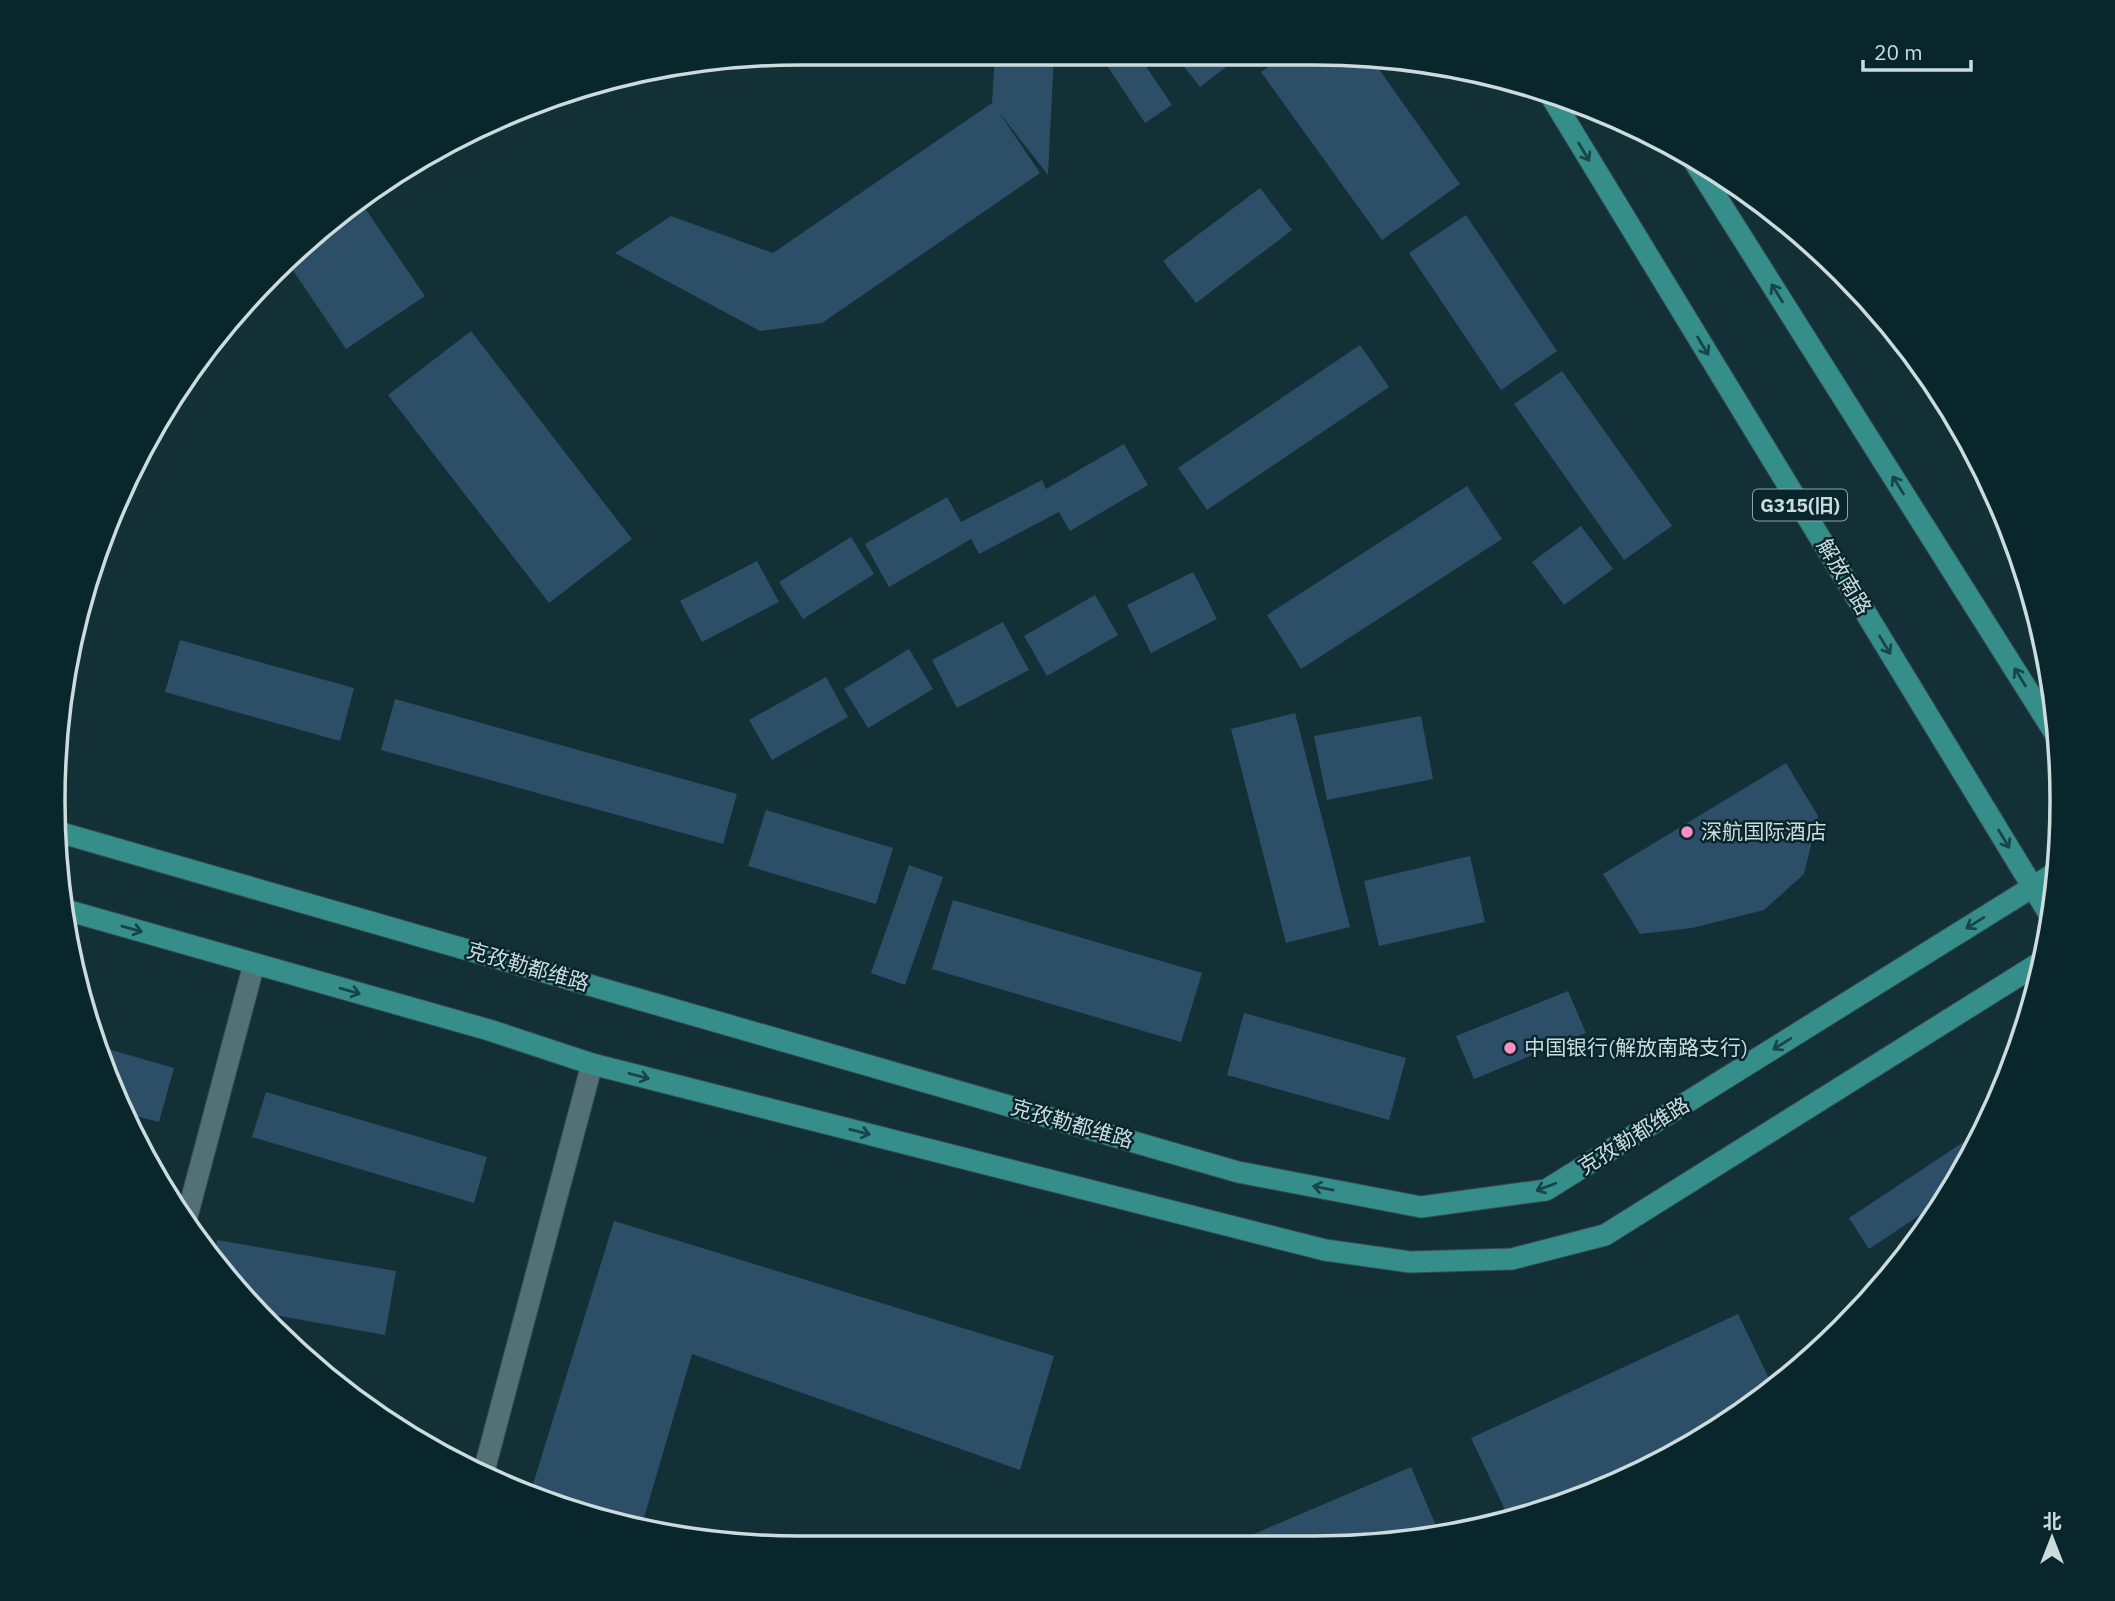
<svg xmlns="http://www.w3.org/2000/svg" width="2115" height="1601" font-family="'IBM Plex Sans','Noto Sans SC',sans-serif">
<style>
.building{fill:#2c4e67}
.lines{fill:none;stroke-linecap:round;stroke-linejoin:round}
.minor-casing{stroke:#354b50;stroke-width:23}
.major-casing{stroke:#354b50;stroke-width:23}
.minor{stroke:#537077;stroke-width:21}
.major{stroke:#368e8b;stroke-width:21}
.oneway{stroke:#174548}
.poi-dot{fill:#fb8fc4;stroke:#09262c;stroke-width:2.5}
.labels{text-anchor:middle;stroke-width:5;stroke-linejoin:round;paint-order:stroke}
.shield{fill:#09262c;stroke:#91a5a9;stroke-width:2}
.shield-label{font-size:19px;font-weight:bold;fill:#cbdbde}
.street-label{font-size:21px;fill:#cbdbde;stroke:#09262c}
.poi-label{font-size:21px;fill:#cbdbde;stroke:#09262c;text-anchor:start}
.rim{fill:none;stroke:#cbdbde;stroke-width:3.5}
</style>
<rect width="100%" height="100%" fill="#143037"/>
<path class="building" d="M995 53H1054L1048 175 998 111 1040 173 822 323 760 331 615 253 671 216 773 253 992 103Z
M1116 53H1137L1172 105 1145 123 1104 61Z
M1174 54H1243L1200 87Z
M1287 54 1369 55 1460 184 1382 240 1261 72Z
M1260 188 1292 230 1196 303 1163 261Z
M360 201 425 296 346 349 286 260 308 238Z
M1466 215 1557 351 1501 390 1409 253Z
M471 331 632 539 549 603 388 395Z
M1360 345 1389 387 1207 510 1178 468Z
M1562 371 1672 526 1624 560 1514 404Z
M1124 444 1148 485 1070 531 1059 512 979 554 971 539 889 587 865 544 947 497 961 522 1042 480 1046 489Z
M1467 486 1502 539 1301 669 1267 615Z
M1581 526 1613 569 1564 605 1532 562Z
M851 537 874 574 803 619 779 582Z
M757 561 779 602 702 642 680 601Z
M1193 572 1217 619 1151 653 1127 605Z
M1095 595 1118 635 1047 676 1024 636Z
M1003 622 1029 670 957 708 932 660Z
M180 640 354 688 340 741 165 692Z
M909 649 933 689 868 728 844 689Z
M826 677 848 717 772 760 749 720Z
M395 699 737 794 723 844 381 750Z
M1295 713 1350 927 1286 943 1231 729Z
M1421 716 1433 779 1327 800 1314 736Z
M1786 763 1818 816 1804 874 1764 910 1692 928 1640 934 1603 874Z
M766 810 893 848 876 904 748 866Z
M1470 856 1485 922 1379 946 1364 881Z
M909 865 943 877 905 985 871 973Z
M953 900 1202 973 1181 1042 932 969Z
M1568 991 1586 1033 1474 1079 1456 1036Z
M1244 1013 1406 1058 1389 1120 1227 1075Z
M94 1045 174 1068 159 1122 128 1114Z
M266 1092 487 1157 474 1203 252 1137Z
M1983 1129 1947 1197 1869 1249 1849 1218Z
M614 1221 1054 1356 1020 1470 692 1354 641 1528 560 1509 530 1494Z
M217 1240 396 1271 385 1335 258 1312 214 1259Z
M1738 1314 1773 1387 1730 1422 1600 1492 1508 1516 1471 1438Z
M1411 1467 1440 1535 1412 1542H1235Z"/>
<g class="lines">
<defs>
<path id="minor" d="M185 1224 254 964
M484 1471 592 1064"/>
<path id="major" d="M1549 93 2051 917
M1690 155 2056 735
M55 831 1238 1172 1421 1207 1546 1190 2055 873
M66 910 489 1030 592 1064 1325 1250 1410 1262 1512 1259 1605 1235 2044 960"/>
</defs>
<use href="#minor" class="minor-casing"/>
<use href="#major" class="major-casing"/>
<use href="#minor" class="minor"/>
<use href="#major" class="major"/>
</g>
<defs><path id="oneway-shaft" d="M-6 0H5M1.5-3L5.5 0L1.5 3" fill="none" stroke-width="1.6" stroke-linecap="round" stroke-linejoin="round" transform="scale(1.75)"/></defs>
<g class="oneway">
<use href="#oneway-shaft" transform="translate(1584 152) rotate(59)"/>
<use href="#oneway-shaft" transform="translate(1777 293) rotate(-122)"/>
<use href="#oneway-shaft" transform="translate(1703 346) rotate(59)"/>
<use href="#oneway-shaft" transform="translate(1898 485) rotate(-122)"/>
<use href="#oneway-shaft" transform="translate(1885 645) rotate(59)"/>
<use href="#oneway-shaft" transform="translate(2020 677) rotate(-122)"/>
<use href="#oneway-shaft" transform="translate(2004 839) rotate(59)"/>
<use href="#oneway-shaft" transform="translate(1975 923) rotate(148)"/>
<use href="#oneway-shaft" transform="translate(132 929) rotate(16)"/>
<use href="#oneway-shaft" transform="translate(350 991) rotate(16)"/>
<use href="#oneway-shaft" transform="translate(1782 1044) rotate(148)"/>
<use href="#oneway-shaft" transform="translate(639 1076) rotate(15)"/>
<use href="#oneway-shaft" transform="translate(860 1132) rotate(14)"/>
<use href="#oneway-shaft" transform="translate(1546 1187) rotate(159)"/>
<use href="#oneway-shaft" transform="translate(1323 1188) rotate(-169)"/>
</g>
<g class="poi-dot">
<circle cx="1687" cy="832" r="7"/>
<circle cx="1510" cy="1048" r="7"/>
</g>
<g class="labels">
<rect class="shield" x="1753" y="489.5" width="94" height="31" rx="5"/>
<g class="shield-label">
<text x="1800" y="512">G315(旧)</text>
</g>
<g class="street-label">
<text transform="translate(1844 577) rotate(59)" y="7">解放南路</text>
<text transform="translate(528 967) rotate(16)" y="7">克孜勒都维路</text>
<text transform="translate(1072 1124) rotate(16)" y="7">克孜勒都维路</text>
<text transform="translate(1634 1136) rotate(-32)" y="7">克孜勒都维路</text>
</g>
<g class="poi-label">
<text x="1701" y="839">深航国际酒店</text>
<text x="1524" y="1055">中国银行(解放南路支行)</text>
</g>
</g>
<path d="M0 0H2115V1601H0ZM800 65H1315A735 735 0 0 1 2050 800V801A735 735 0 0 1 1315 1536H800A735 735 0 0 1 65 801V800A735 735 0 0 1 800 65Z" fill="#09262c" fill-rule="evenodd"/>
<path class="rim" d="M800 65H1315A735 735 0 0 1 2050 800V801A735 735 0 0 1 1315 1536H800A735 735 0 0 1 65 801V800A735 735 0 0 1 800 65Z"/>
<g transform="translate(2052 1538)" stroke="#09262c" stroke-width="5" paint-order="stroke">
<path d="M0-5L12 26L0 18L-12 26Z" fill="#cbdbde"/>
<text y="-10" font-size="19" font-weight="bold" text-anchor="middle" fill="#cbdbde">北</text>
</g>
<path d="M1863 60v10h108v-10" fill="none" stroke="#cbdbde" stroke-width="3.5"/>
<text x="1874" y="60" font-size="21" fill="#cbdbde" stroke="#09262c" stroke-width="5" paint-order="stroke">20 m</text>
</svg>
